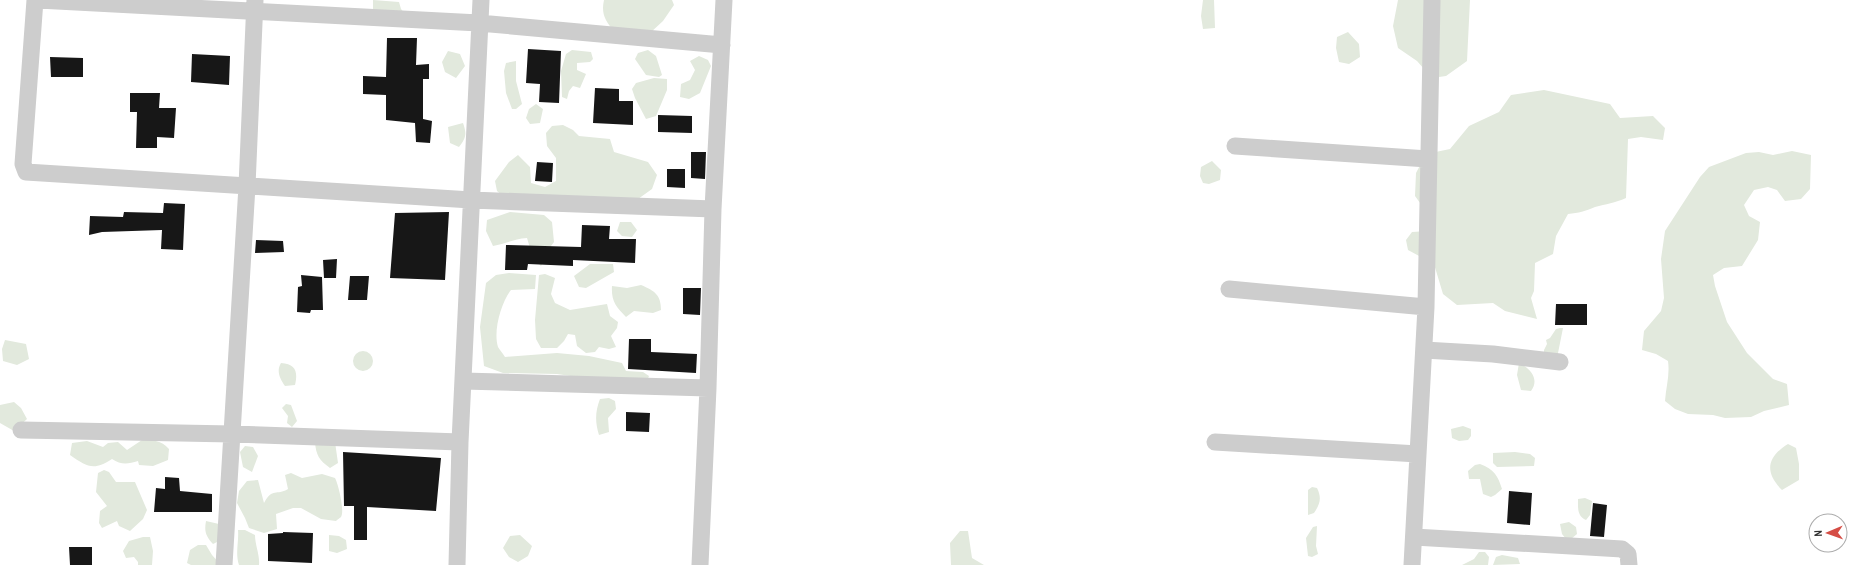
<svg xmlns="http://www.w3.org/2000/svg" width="1860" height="565" font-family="'Archivo Narrow',sans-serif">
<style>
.green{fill:#e2e9dd}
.building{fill:#171717}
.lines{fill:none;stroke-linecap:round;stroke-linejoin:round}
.street{stroke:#cdcdcd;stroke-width:17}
</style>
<rect width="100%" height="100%" fill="#fff"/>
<path class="green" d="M373 0 399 2 401 9 405 14 373 12Z
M604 0H672L674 5 663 21 650 33 614 31C605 21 601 13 604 0Z
M1203 0H1214L1215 28 1203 29 1201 16Z
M1398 0H1470L1467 61 1446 76 1432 78 1417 61 1398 48 1393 26Z
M1348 32 1359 44 1360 57 1349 64 1339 62 1336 48 1337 37Z
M572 50 591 52 593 59 590 62 577 63V70L586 74 580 88 573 86 569 91 567 99 562 97 561 71 566 54Z
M648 50 656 56 662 75 659 77 646 75 635 59 638 53Z
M448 51 460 54 465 66 456 78 445 72 442 62Z
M699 56 708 60 711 66 700 93 689 99 680 97 681 84 690 80 695 70 690 61Z
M516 61V81L522 104 516 109H512L506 93 504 71 506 63Z
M654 78 667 79V90L656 116 646 119 635 98 632 89 636 83Z
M1544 90 1610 104 1620 118 1653 116 1665 128 1663 140 1641 137 1628 139 1626 198C1615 203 1606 204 1595 207 1585 211 1579 213 1568 214L1556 236 1553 254 1535 263 1534 291 1531 298 1537 319 1505 311 1493 303 1457 305 1443 294 1434 264 1408 250 1406 240 1412 232 1428 231 1436 225 1415 196 1416 173 1426 154 1450 149 1469 126 1499 112 1511 95Z
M536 104 543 109 540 123 530 124 526 118 529 109Z
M463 123C467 134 466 138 459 147L450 143 448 127Z
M563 125 573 130 579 136 610 139 614 152 648 162 657 175 652 189 638 199 503 196 497 191 495 181 509 162 518 155 530 167 531 183 545 187 556 181V158L547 146 546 133 552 126Z
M1792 151 1811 155 1810 189 1801 199 1785 201 1777 190 1768 187 1754 190 1744 205 1749 216 1760 222 1758 240 1742 266 1724 268 1713 275 1715 286 1727 322 1747 353 1773 379 1787 384 1789 405 1764 411 1751 417 1725 418 1713 415 1688 414 1675 409 1665 401C1666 387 1670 375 1668 361L1656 354 1642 350 1644 331 1661 311 1664 298 1661 259 1665 231 1700 177 1709 167 1746 153 1759 152 1773 155Z
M1212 161 1221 170 1220 180 1209 184 1203 183 1200 176 1201 167Z
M510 212 544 215 552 222 554 242C547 250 547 258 541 266L533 258 527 238C514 239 505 244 493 246L486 231 487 220Z
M620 222H631L637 230 632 237 622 236 617 231Z
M590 264H613L614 272 586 288 579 287 574 276Z
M509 273 536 275 535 289 511 290C501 303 493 331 498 347 500 350 503 354 505 357L557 353 589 356 622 363 626 371 643 372 649 376 647 381 598 380 557 374 503 373 484 366 480 327 486 283 496 275Z
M545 274 555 278 551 294 555 303 570 310 607 304 610 316 618 322 617 328 611 336 616 347 609 349 599 347 595 352 586 353 577 346 575 335 568 334 564 341 557 348H541L536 339 535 320 539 275Z
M641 285C655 291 661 295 661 310L653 313 634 311 626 317C616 307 611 301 612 286L627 288Z
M1560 328H1563L1557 358 1544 356V350L1547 344 1546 340 1550 338 1556 329Z
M5 340 26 344 29 359 17 365 3 361 2 349Z
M353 361a10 10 0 1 1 20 0a10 10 0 1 1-20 0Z
M281 363C296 364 298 372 295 385L285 386C280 379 276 371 281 363Z
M1519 363C1530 368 1540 379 1531 391L1521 390 1517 375Z
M609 398 615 401 616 409 608 418 609 432 599 435C595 422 595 412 600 399Z
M14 402 21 408 27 419 14 431 0 423V405Z
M286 404 291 405 297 421 292 427 287 423 288 416 282 408Z
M1463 426 1471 429V436L1468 440 1459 441 1452 438 1451 429Z
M142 440C153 440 161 440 169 449L168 460 153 466 139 465 138 461C128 464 121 465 112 459 94 471 87 467 70 455L72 443 87 441 103 447 108 443 118 442 127 450Z
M315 442H335L338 463 330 468C319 460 316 455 315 442Z
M1788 444 1796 448 1799 464V480L1782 490C1764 472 1767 457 1788 444Z
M245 446 253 447 258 456 252 472 243 467 240 452Z
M1515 452 1530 454 1535 458 1534 466 1497 467 1493 463V453Z
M1480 464C1494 469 1498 476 1502 489L1495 495 1491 497 1483 494 1480 479H1469L1468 471 1475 465Z
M104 470 109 472 116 482H135L147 510 143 519 130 531 119 526 117 521 102 528 99 523 100 511 107 506 96 492 98 473Z
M291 473 302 478 322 474 335 478C338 483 345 511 341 517 341 517 337 520 336 521L321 519 301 508H293L276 514 277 529 264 533 249 528 245 518 237 503 239 491 247 481 258 480 264 503C273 487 276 496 288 489L285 475Z
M1312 487 1317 488C1322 498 1320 504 1314 513L1308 515V490Z
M1585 498 1592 501 1590 515 1586 520C1577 516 1578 508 1578 499Z
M206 521 219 524V541L213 544C206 536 204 532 206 521Z
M1569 522 1576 527 1577 534 1571 539H1566L1562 534 1560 524Z
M1317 526 1316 546 1318 554 1312 557 1308 556 1306 538 1313 527Z
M238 530H245L255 535C255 545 260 555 259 565H239C235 553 239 542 238 530Z
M960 531H968L972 558 984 565H951L950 543Z
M329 535 339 536 346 540 347 549 337 553 329 551Z
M520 535 532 546 528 556 518 562 509 557 503 548 510 536Z
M143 537H150L153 551 152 565H138V562L134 557 126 558 123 551 129 541Z
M198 545H206L212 555 221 565H191L187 563 190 550Z
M1479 552H1485L1489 557 1488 565H1462L1474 559Z
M1502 555 1518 558 1520 564 1493 565 1496 557Z"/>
<path class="building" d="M387 38H417L416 65 429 64V79H423V119L432 121 430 143 416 142 415 123 386 120V95L363 94V76L386 77Z
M528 49 561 51 559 103 539 102 540 84 526 83Z
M192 54 230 56 229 85 191 82Z
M50 57 83 58V77H51Z
M595 88 619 89V101H633V125L593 123Z
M130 93H160L159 108H176L174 138 157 137V148H136L137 112H130Z
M658 115 692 116V133L658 132Z
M691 152H706L705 179 691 178Z
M537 162 553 163 552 182 535 181Z
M667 169H685V188L667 187Z
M164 203 185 204 183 250 161 249 162 230 102 232 89 235 90 216 123 217 124 212 163 213Z
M449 212 445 280 390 278 395 213Z
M582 225 610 226 609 239H636L635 263 573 260V266L528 264 527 270H505L506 245 581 247Z
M256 240 283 241 284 252 255 253Z
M337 259 336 278H324L323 260Z
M301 275 322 277 323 310H311L310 313 297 312 298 287 302 286Z
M350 276H369L367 300H348Z
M683 288H701L700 315 683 314Z
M1556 304H1587V325H1555Z
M629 339H651V352L697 354 696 373 628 369Z
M626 412 650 413 649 432 626 431Z
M343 452 441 458 436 511 367 507V540H354V506H344Z
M165 477 179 478 180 491 212 494V512H154L156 488 165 489Z
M1509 491 1532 493 1530 525 1507 523Z
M1593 503 1607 505 1604 537 1590 536Z
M283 532 313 533 312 563 268 561V534L283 533Z
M69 547H92V565H70Z"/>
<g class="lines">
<path class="street" d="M35 0 23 164 26 172 471 200 713 209
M38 0 479 23 722 45
M1235 146 1428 159
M1229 289 1426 307
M1424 350 1493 354 1560 362
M463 381 708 388
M21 430 232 434 460 442
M1215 442 1418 454
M1414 537 1622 549 1628 554 1629 565
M224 565 247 186 255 0
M457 565 460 442 481 0
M700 565 708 388 713 209 724 0
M1412 565 1426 307 1432 0"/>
</g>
<g transform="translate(1828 533) rotate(268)"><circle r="19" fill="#ffffff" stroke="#acacac"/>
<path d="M0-3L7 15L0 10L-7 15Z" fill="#d54d45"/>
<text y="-6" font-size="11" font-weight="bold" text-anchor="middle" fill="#303030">N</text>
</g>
</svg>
